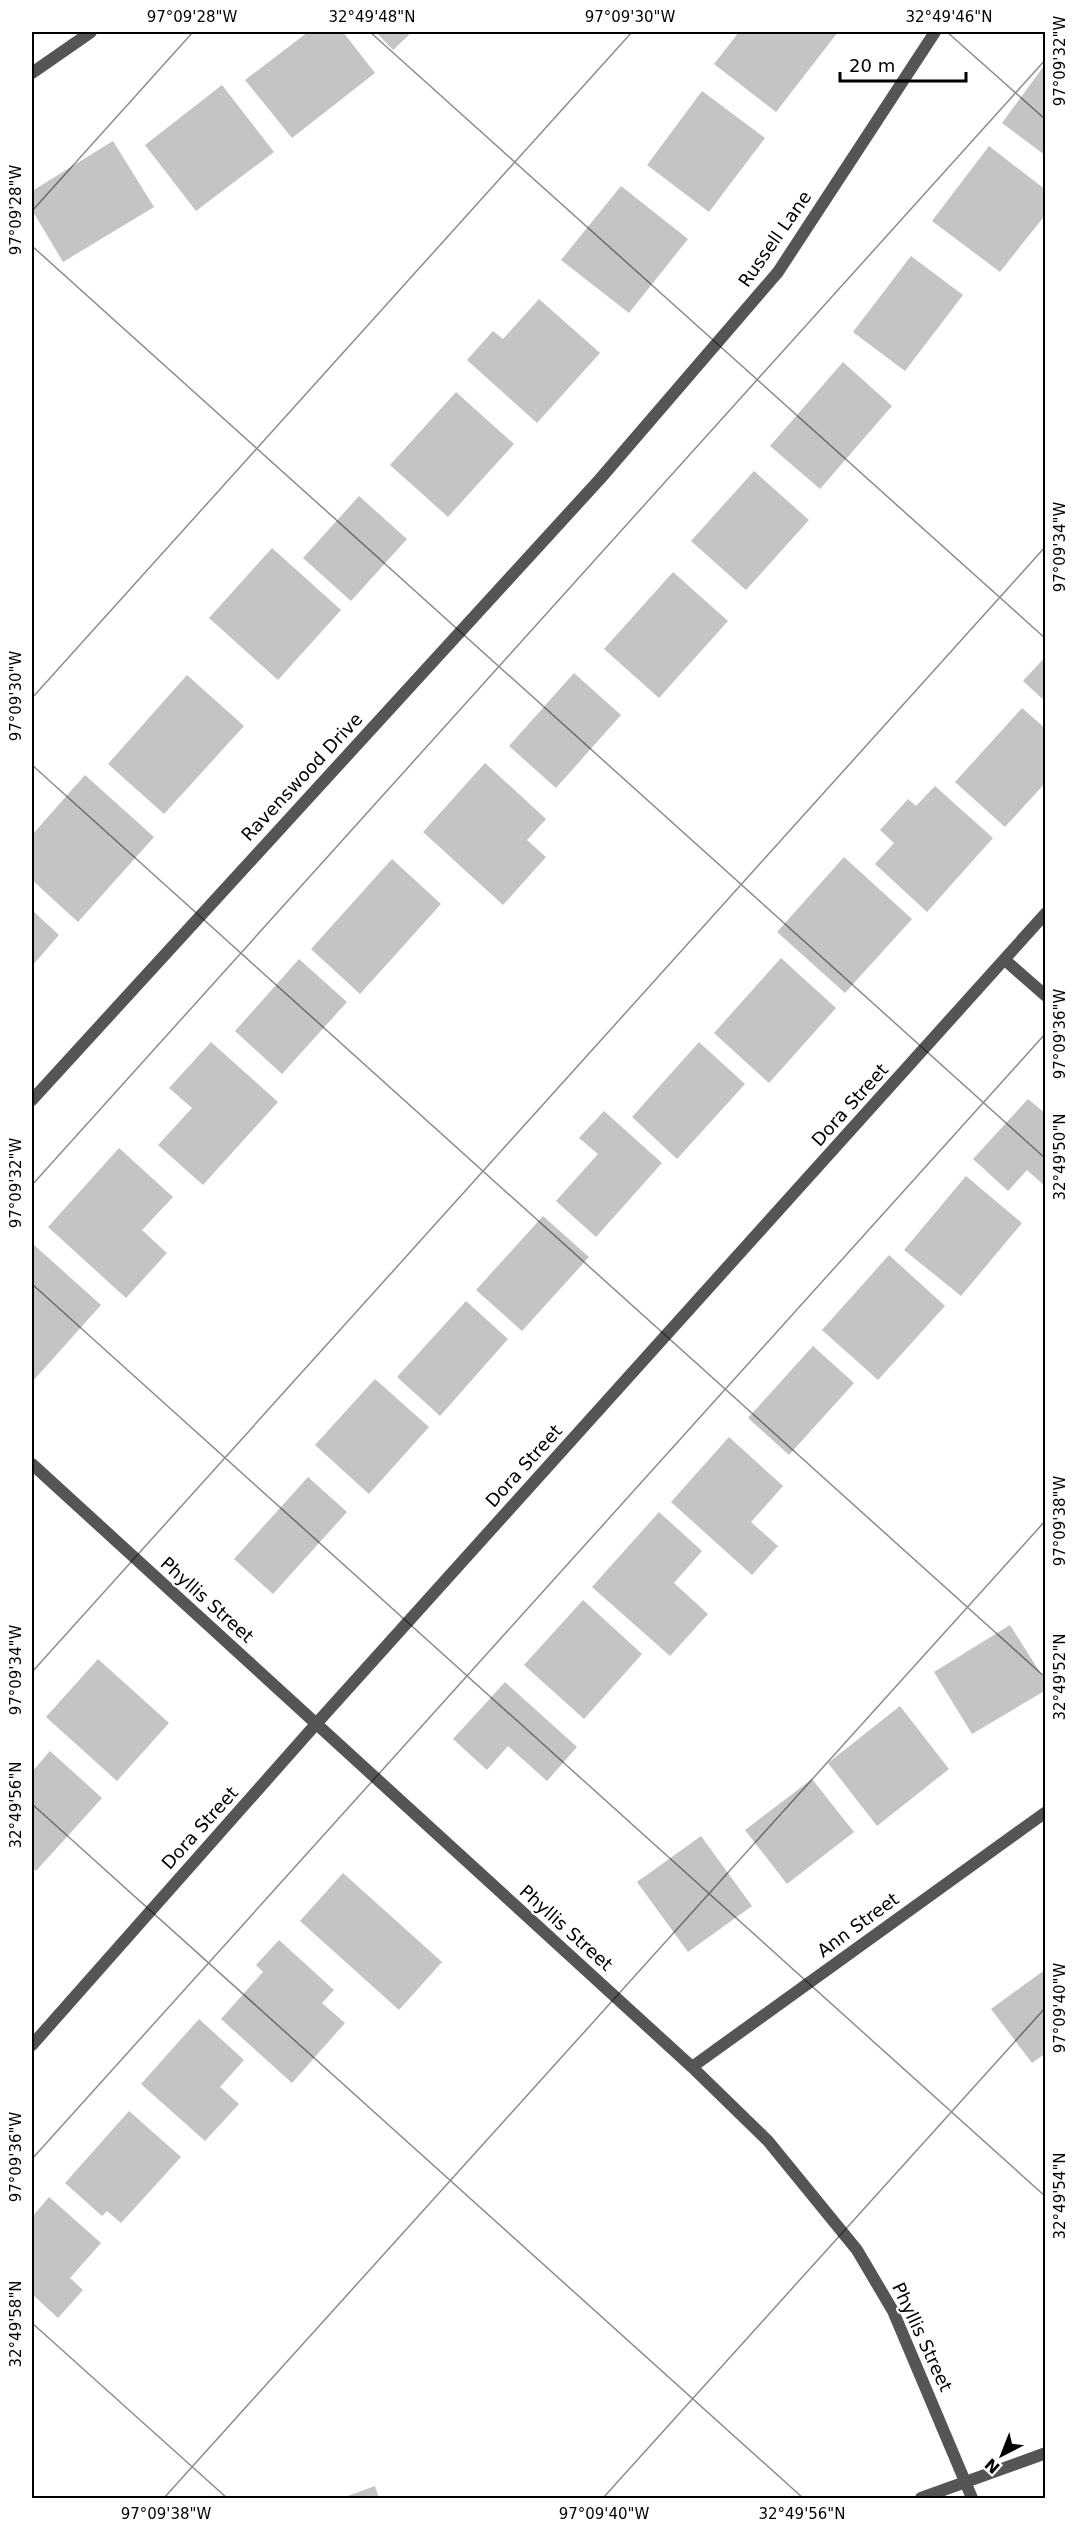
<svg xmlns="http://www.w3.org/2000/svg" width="1077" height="2530" font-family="'DejaVu Sans',sans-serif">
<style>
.building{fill:#c4c4c4}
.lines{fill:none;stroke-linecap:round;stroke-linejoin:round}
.street{stroke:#555;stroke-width:12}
.ticks{fill:none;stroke:#000;stroke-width:1.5;stroke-opacity:0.45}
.labels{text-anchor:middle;stroke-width:4.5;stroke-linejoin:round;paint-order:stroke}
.street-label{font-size:18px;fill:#000;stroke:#fff}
.neatline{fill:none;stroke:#000;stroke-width:2}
.ticks-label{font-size:15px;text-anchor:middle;fill:#000}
</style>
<rect width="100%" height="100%" fill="#fff"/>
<path class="building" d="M308 32H343L375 73 292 138 245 80Z
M376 32H412L393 50Z
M739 32H838L776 112 714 64Z
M1046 63V156L1002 123Z
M222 85 274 152 196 211 145 145Z
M702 91 765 138 709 212 647 165Z
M113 141 154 207 63 262 32 210V191Z
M989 146 1046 190V214L1000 272 932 221Z
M621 186 688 239 629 313 561 260Z
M911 256 963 295 905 371 853 332Z
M539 299 600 353 537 423 467 360 493 331 503 339Z
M843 362 892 406 820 489 770 446Z
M456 392 514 444 448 517 390 465Z
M754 471 809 520 746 590 691 541Z
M359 496 407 539 351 601 303 558Z
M272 548 341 610 278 680 209 618Z
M673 572 728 621 659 698 604 649Z
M1046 656V702L1023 681Z
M574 673 621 715 556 788 509 746Z
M187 675 244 726 164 814 108 764Z
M1022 708 1046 729V782L1005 827 955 782Z
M485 763 546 819 527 840 546 857 503 905 423 832Z
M85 775 154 837 78 922 32 880V835Z
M935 786 993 838 927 912 875 864 894 843 880 830 908 799 916 806Z
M844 857 912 919 845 993 777 932Z
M392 859 441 904 360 994 311 949Z
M32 910 59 935 32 966Z
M781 958 836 1008 769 1083 714 1033Z
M299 959 347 1002 282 1074 235 1031Z
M211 1042 278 1102 203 1185 158 1145 192 1108 169 1088Z
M699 1042 745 1084 677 1159 632 1117Z
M1028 1099 1046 1114V1187L1027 1170 1008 1191 973 1159Z
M604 1111 662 1163 596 1237 556 1201 598 1154 579 1138Z
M119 1148 173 1197 142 1230 167 1253 126 1298 48 1227Z
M966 1176 1022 1223 961 1296 904 1250Z
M543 1216 589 1257 522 1331 476 1290Z
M34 1245 101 1305 32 1382V1248Z
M889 1255 945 1306 878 1380 822 1330Z
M466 1301 508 1339 440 1416 397 1377Z
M813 1346 854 1383 789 1455 748 1418Z
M375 1379 429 1427 369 1494 315 1445Z
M729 1437 783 1486 751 1522 778 1546 752 1575 671 1502Z
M308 1477 347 1512 273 1594 234 1559Z
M659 1512 702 1551 674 1583 708 1614 670 1656 592 1587Z
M583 1600 642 1654 584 1719 524 1665Z
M1010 1625 1046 1682V1690L972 1734 934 1672Z
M98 1659 169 1723 117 1781 46 1717Z
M505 1682 577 1747 547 1781 508 1746 487 1770 453 1739Z
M900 1706 949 1769 877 1826 828 1763Z
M50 1751 102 1798 36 1871 32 1867V1772Z
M812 1779 854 1832 787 1884 745 1830Z
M701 1836 752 1906 688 1952 637 1882Z
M343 1873 442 1962 399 2010 300 1921Z
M279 1940 334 1990 322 2003 345 2023 292 2083 221 2019 263 1972 256 1965Z
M1046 1969V2053L1032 2063 991 2009Z
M199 2019 244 2060 220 2087 239 2104 205 2141 141 2084Z
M129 2111 181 2157 121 2223 107 2211 102 2216 65 2183Z
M49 2197 101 2243 70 2278 83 2290 58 2318 32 2294V2217Z
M375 2486 379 2498H342Z"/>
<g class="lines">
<path class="street" d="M32 73 91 32
M1005 960 1046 996
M32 1100 600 479 778 272 935 32
M32 1464 692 2067 768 2141 857 2250 893 2311 972 2498
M32 2045 316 1724 1046 913
M692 2067 1046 1812
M921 2498 1046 2453"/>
</g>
<path class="ticks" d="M370 32 1046 639M947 32 1046 120M32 211 193 32M32 246 1046 1159M32 698 632 32M32 765 1046 1678M32 1185 1046 59M32 1284 1046 2197M32 1672 1046 546M32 1804 803 2498M32 2159 1046 1033M32 2323 227 2498M164 2498 1046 1520M603 2498 1046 2007M1041 2498 1046 2494"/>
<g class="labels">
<g class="street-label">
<text transform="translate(775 239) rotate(-55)" y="6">Russell Lane</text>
<text transform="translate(302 777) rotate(-47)" y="6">Ravenswood Drive</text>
<text transform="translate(850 1105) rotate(-48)" y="6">Dora Street</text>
<text transform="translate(524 1466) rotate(-48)" y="6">Dora Street</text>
<text transform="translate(207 1600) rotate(42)" y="6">Phyllis Street</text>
<text transform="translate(200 1828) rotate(-48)" y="6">Dora Street</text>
<text transform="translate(858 1925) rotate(-36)" y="6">Ann Street</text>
<text transform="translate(566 1928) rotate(42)" y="6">Phyllis Street</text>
<text transform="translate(922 2337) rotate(65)" y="6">Phyllis Street</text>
</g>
</g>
<rect width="1077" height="2530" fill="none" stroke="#ffffff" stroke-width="66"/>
<g transform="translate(1002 2455) rotate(222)" stroke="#ffffff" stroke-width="4.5" paint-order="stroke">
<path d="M0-4.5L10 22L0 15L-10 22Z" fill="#000000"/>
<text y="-9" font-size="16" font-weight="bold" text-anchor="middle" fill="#000000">N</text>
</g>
<path d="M840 72v9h126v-9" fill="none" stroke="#000000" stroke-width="3"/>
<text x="849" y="72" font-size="18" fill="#000000" stroke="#ffffff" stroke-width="4.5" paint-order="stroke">20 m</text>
<rect x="33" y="33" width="1011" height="2464" class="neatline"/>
<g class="ticks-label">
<text x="192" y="22">97°09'28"W</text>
<text x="372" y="22">32°49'48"N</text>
<text x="630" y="22">97°09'30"W</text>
<text x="949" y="22">32°49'46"N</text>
<text transform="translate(1060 61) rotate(-90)" y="5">97°09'32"W</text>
<text transform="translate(16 210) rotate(-90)" y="5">97°09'28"W</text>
<text transform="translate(1060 547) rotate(-90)" y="5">97°09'34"W</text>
<text transform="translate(16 696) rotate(-90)" y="5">97°09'30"W</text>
<text transform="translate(1060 1034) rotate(-90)" y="5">97°09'36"W</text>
<text transform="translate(1060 1157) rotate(-90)" y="5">32°49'50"N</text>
<text transform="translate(16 1183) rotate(-90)" y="5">97°09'32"W</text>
<text transform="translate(1060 1521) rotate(-90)" y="5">97°09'38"W</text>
<text transform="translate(16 1670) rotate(-90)" y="5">97°09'34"W</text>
<text transform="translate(1060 1677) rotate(-90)" y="5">32°49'52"N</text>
<text transform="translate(16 1805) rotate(-90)" y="5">32°49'56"N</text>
<text transform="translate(1060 2008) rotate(-90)" y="5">97°09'40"W</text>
<text transform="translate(16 2157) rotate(-90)" y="5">97°09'36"W</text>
<text transform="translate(1060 2196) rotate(-90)" y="5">32°49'54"N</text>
<text transform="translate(16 2324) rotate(-90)" y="5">32°49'58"N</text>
<text x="166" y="2519">97°09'38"W</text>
<text x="604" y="2519">97°09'40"W</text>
<text x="802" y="2519">32°49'56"N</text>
</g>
</svg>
